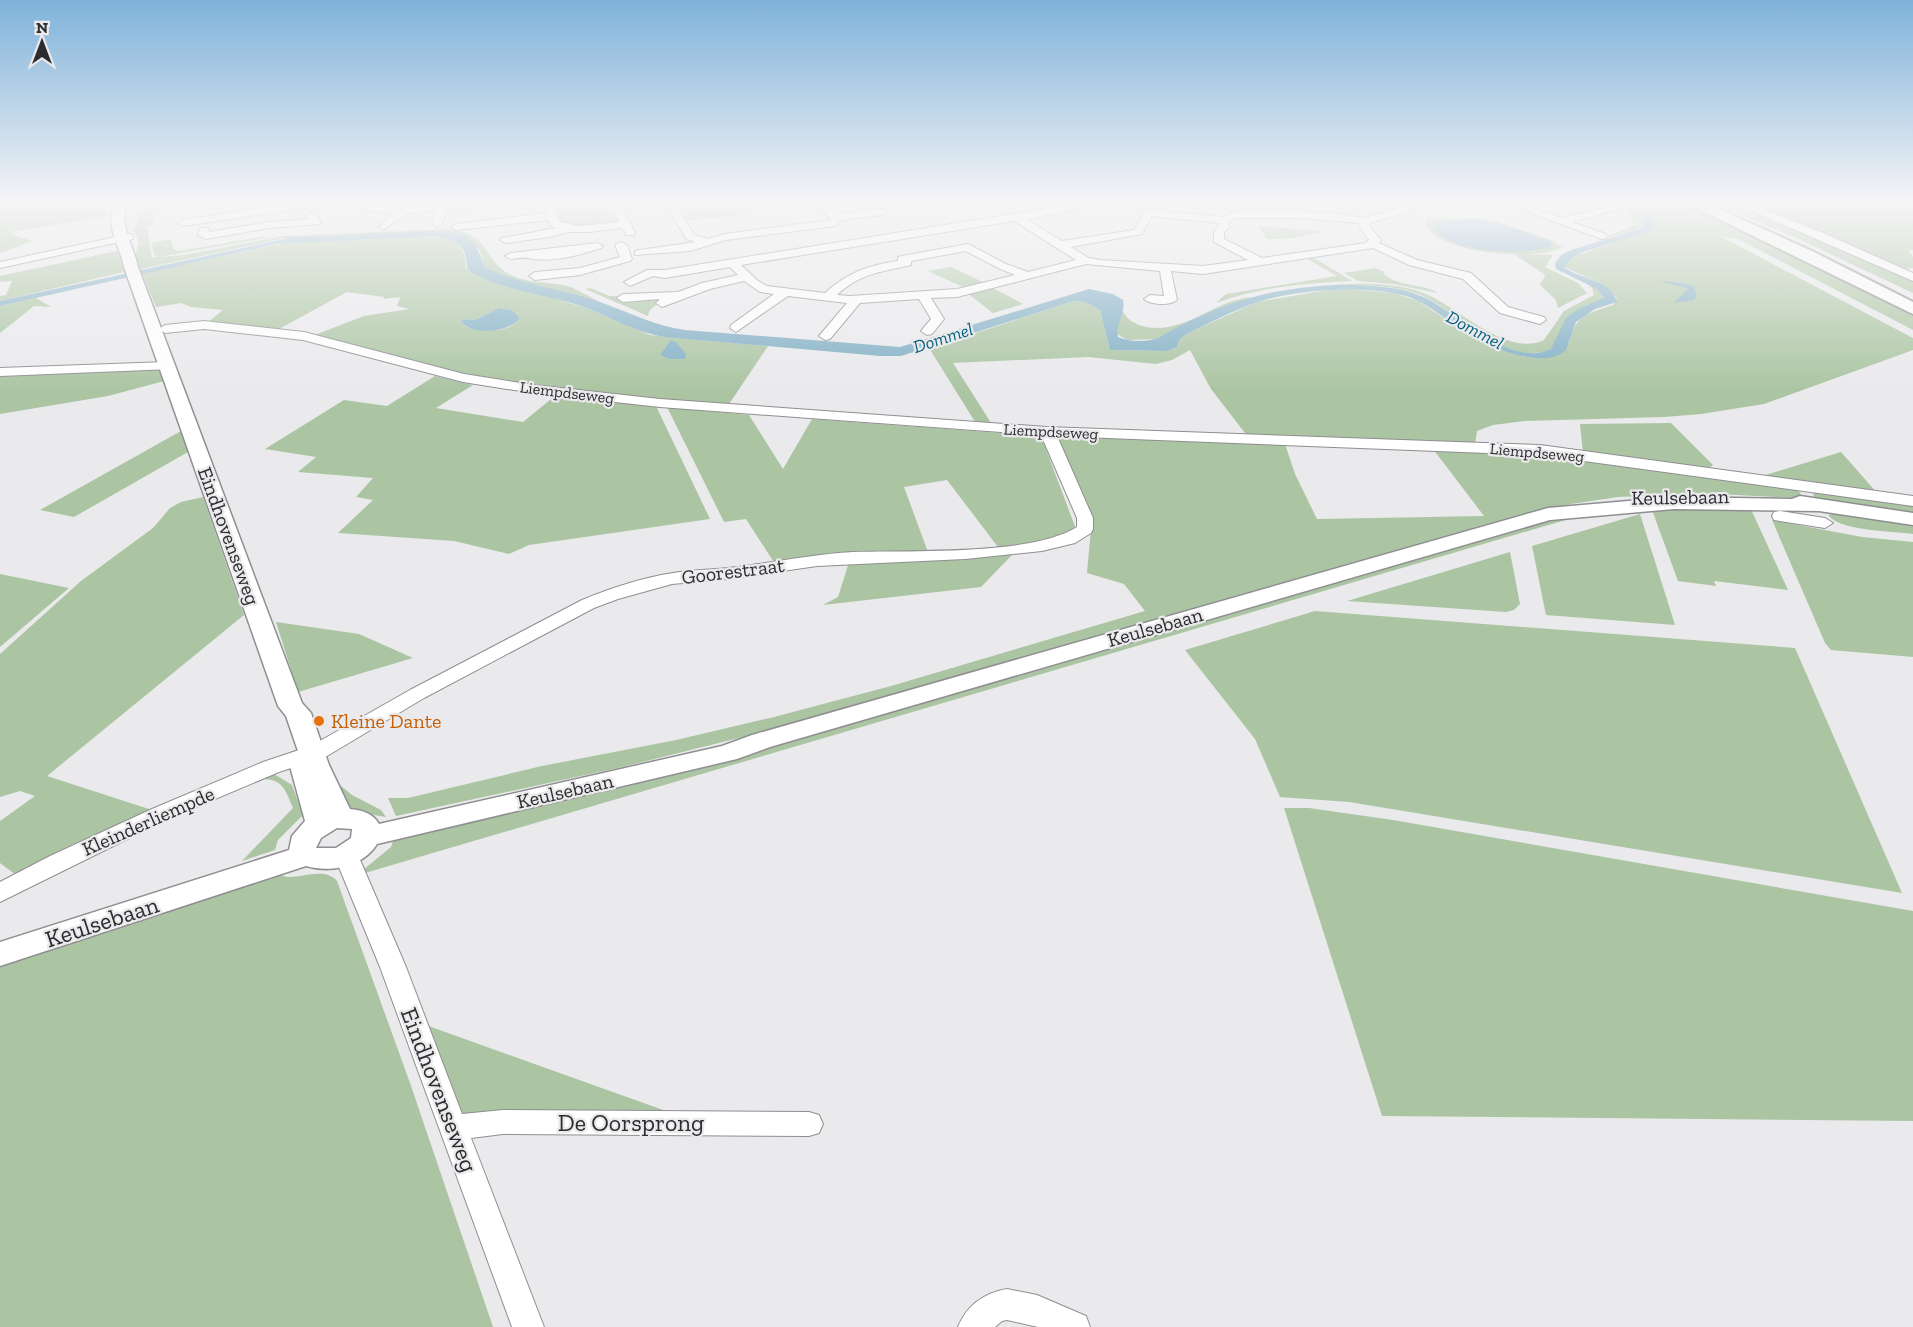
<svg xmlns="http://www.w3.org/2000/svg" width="1913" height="1327" font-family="'Zilla Slab',serif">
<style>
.green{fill:#abc5a3;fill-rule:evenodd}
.water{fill:#81afc5}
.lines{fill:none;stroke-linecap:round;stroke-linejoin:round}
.minor-casing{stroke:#8f8e91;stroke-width:2}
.major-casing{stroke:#8f8e91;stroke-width:3}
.highway-casing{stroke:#8f8e91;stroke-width:4}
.minor{fill:#fff;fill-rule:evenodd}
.major{fill:#fff;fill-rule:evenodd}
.highway{fill:#fff;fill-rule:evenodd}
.food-dot{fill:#e8710a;stroke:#eae9ec;stroke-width:2}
.labels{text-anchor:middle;stroke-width:4.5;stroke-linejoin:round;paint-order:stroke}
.far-street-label{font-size:16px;fill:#2c2b2d;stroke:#eae9ec}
.far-water-label{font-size:18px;font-style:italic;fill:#015f7d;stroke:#eae9ec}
.street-label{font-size:20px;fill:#2c2b2d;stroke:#eae9ec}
.food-label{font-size:20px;fill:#c56008;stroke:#eae9ec;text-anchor:start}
.near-street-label{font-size:24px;fill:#2c2b2d;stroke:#eae9ec}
</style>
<rect width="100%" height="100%" fill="#eae9ec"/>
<path class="green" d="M0 204H110L108 216 11 232 16 236 33 241 0 253Z
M138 204H154L153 224 147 227 152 257H158L154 254 152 243 171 239 173 249 179 251 261 237H272L158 257 184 255 284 236 449 229C491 234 482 259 509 274 526 283 544 282 563 285 575 287 589 297 600 302L503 276 486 268 479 249 432 231 398 234 327 235 285 238 141 269 135 259 138 244 144 242 139 243 133 228 137 225Z
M553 204H612L611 210 617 216V222L577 227 561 224Z
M712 204H745L752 214 682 221 675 208Z
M1622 204H1639L1638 206 1644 224 1637 230 1597 241 1635 225Z
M1653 204H1687L1712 215 1913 313V330L1738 239 1720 236 1913 338V350L1764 404 1701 414 1664 417 1525 421 1493 425 1477 431 1475 445 1248 437 1211 389 1190 350 1172 360 1156 364 1088 357 953 363 993 426 977 425 929 348 1074 301 1085 302 1100 310 1110 350 1167 351 1177 347 1180 339 1188 333 1257 302 1327 290 1350 289 1394 293 1418 301 1472 337 1501 350 1526 357 1537 358 1569 343C1576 314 1587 314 1613 305L1617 298 1600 283 1564 267 1575 256 1636 235 1654 223 1648 208Z
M1717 204H1738L1913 278V293L1794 237Z
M1748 204H1913V250H1908L1913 257V268L1904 269 1826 234Z
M1429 218 1489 219 1551 240 1562 247C1541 262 1430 254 1425 221ZM1489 221 1551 243 1512 251 1458 244Z
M1258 226 1323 231V232L1293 238 1267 239Z
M442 236C460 241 465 250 466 268L472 273 589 309 650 335 768 346 727 407 661 402 478 378 312 336 364 316 410 309 397 306 400 297 383 299 384 297 347 292 277 330 206 324 223 310 191 307 181 303 156 307 142 273 284 243ZM499 308 512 310 520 318C509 335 482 330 466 327L461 322 463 319 475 320Z
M117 251 124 272 0 301V296L6 295 12 281 0 282V276Z
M1514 254 1553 255 1545 267 1578 283 1587 293 1558 308 1556 300 1540 285 1545 276 1544 274Z
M1311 256 1352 281C1308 283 1258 287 1216 303L1226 294 1337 276 1304 257Z
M951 267 987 284 965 288 928 271Z
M1375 268 1385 272 1383 273C1396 287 1422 283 1438 293L1393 284 1358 281 1344 273Z
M1585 282 1597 289 1604 298 1603 301C1598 303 1590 303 1585 306 1570 317 1563 348 1543 352 1496 361 1459 312 1421 295 1391 283 1353 285 1321 286 1352 283 1387 282 1418 291 1455 302 1504 359 1544 340L1564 311 1594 295 1592 288Z
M991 287 1023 304 993 313 967 293Z
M590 288 610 296 666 297C661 304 649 306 648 316L585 289Z
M1253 297 1189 322 1156 339 1127 340 1117 334V325L1123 311C1129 326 1152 330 1168 327 1198 322 1221 299 1253 297Z
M36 298 51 307 34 306 0 333V306Z
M160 369 164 381 108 396 0 414V373Z
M435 376 473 385 436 408 523 422 556 395 656 406 710 519 529 545 509 554 454 541 338 533 373 500 356 497 373 478 298 472 316 457 265 449 344 400 387 406Z
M667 407 749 415 783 469 812 419 1041 436 1076 529 1067 538 998 547 947 480 904 487 928 552 775 564 746 519 724 522Z
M1671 423 1713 465 1706 470 1583 453 1580 424Z
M181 431 188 452 74 517 40 510Z
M1057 437 1285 444 1295 474 1317 519 1484 516 1433 449 1552 456 1797 489 1801 494 1795 498 1698 493 1618 497 1571 504 1106 634 783 727 618 768 396 816 388 798H408L542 766 676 740 774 717 891 686 1145 611 1124 584 1087 573 1091 529Z
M1841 452 1878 494 1759 477Z
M1815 492 1913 503V515L1816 499 1813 495Z
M203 497 244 615 47 776 152 810 67 847 16 875 0 863V821L35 796 20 791 0 797V654L81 581 153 528 170 508 181 502Z
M1671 505H1749L1788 590 1714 581 1716 586 1678 581 1652 510Z
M1836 513 1913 524V534C1893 531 1839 531 1828 515Z
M1640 514 1675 625 1546 615 1532 546Z
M1566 515 1579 516 365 873 363 870 391 847 395 835 679 767Z
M1772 520 1862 537 1913 542V657L1831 650 1825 643Z
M1510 552 1520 604 1514 610 1506 612 1347 601Z
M1013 554 981 587 823 605 838 597 849 562 951 559Z
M0 574 69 588 0 647Z
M1315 611 1795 648 1902 893 1349 802 1280 797 1255 739 1185 650Z
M276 622 359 634 413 658 298 692Z
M274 774 292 785 303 815 278 840 275 850 242 861 293 808C283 783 280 777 251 780Z
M330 777 352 795 381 810 386 817 350 811Z
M1284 808H1309L1393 820 1913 911V1121L1382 1116Z
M278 868 281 875 287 877C303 878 325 867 337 881L410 1083 493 1327H0V959Z
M423 1024 680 1116 458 1115Z"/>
<path class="water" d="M1639 204H1653L1648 207 1655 226 1650 231 1583 252 1575 256 1564 267C1580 280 1610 278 1617 302L1595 309 1576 322 1566 350C1545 370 1493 349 1471 336 1450 324 1433 306 1409 297 1370 284 1294 289 1255 303 1232 311 1210 323 1188 333L1180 339 1177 347 1167 351 1110 350 1100 310 1085 302 1074 301 901 356H880L665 337C633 332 608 315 578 305 547 295 493 288 468 270 466 265 467 260 465 255 463 243 447 237 437 236L276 244 0 306V301L293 237 432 231 456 233 467 237 475 244 486 268C521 284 560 289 597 301 627 311 654 326 685 330L900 347 1089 289 1113 294 1123 300C1126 313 1115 324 1118 337 1129 342 1147 342 1158 338 1162 336 1166 333 1170 331 1195 318 1223 305 1250 298 1281 289 1317 285 1349 285 1373 286 1399 286 1421 296 1458 311 1508 369 1551 349L1566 318 1578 309 1604 298 1597 289 1556 269 1555 263 1561 255 1571 250 1640 229 1644 224 1637 211Z
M1470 219C1496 220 1523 231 1547 241L1551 243V247C1525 255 1449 254 1434 228L1437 222Z
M1658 281 1674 282 1693 286 1697 295 1694 300 1674 303 1687 290V288Z
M499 308 512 310 520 318C511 332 473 336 461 322L463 319 475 320Z
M671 340 677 343 686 354 685 359H669L660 355Z"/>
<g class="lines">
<defs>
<path id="minor" d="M288 204H316L311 207 183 226 178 223 183 220Z
M351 204 399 207 488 204 483 207 446 210 442 224 437 227 432 224 435 211 408 213 383 230 378 227 395 213 367 211Z
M545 204H553L560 222 580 226 619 222 611 204H621L635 233 634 235H626L622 228 590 232H569L549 237 506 243 500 240 502 238 556 228 551 226 548 220 456 230 451 227 456 224 546 213Z
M666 204H676L694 235 708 239 724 234 831 220 817 204H828L837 214 883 209 888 212 883 215 842 220 835 226 726 240 690 251 635 255V251L639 250 696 242 686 239Z
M1076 204H1103L1026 219 1062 241 1134 230 1145 211 1149 210 1223 217 1232 212 1282 211 1332 213 1365 218 1414 204H1432L1370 223 1369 226 1381 240 1379 243 1417 260 1471 273 1508 307 1544 317 1546 320 1540 324 1500 313 1463 279 1409 265 1373 248 1203 274 1171 271 1177 300C1170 306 1151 305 1144 299L1150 295 1164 296 1160 271 1086 264 957 297 931 298 944 319 932 334 927 335 921 331 931 319 919 299 860 303 830 339 825 340 819 336 847 303 788 296 736 332 730 328 731 325 774 294 760 292 744 281 710 289 662 307 656 303 660 299 623 302 617 298 623 294 678 292 702 283 738 275 730 267 665 278 653 276 630 286 624 282 647 270H665ZM1152 216 1218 223V227L1214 231V242L1248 260 1203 266 1100 260 1089 258 1071 247 1142 234ZM1235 218H1299L1359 223V226L1369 240 1366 243 1262 258 1224 239V232L1230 227 1228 224ZM1014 221 1076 260 1028 272 1006 264 968 244 902 256 898 257V261C868 265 847 273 825 293L767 286 758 281 741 265ZM966 251 998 268 1015 275 957 289 850 296 837 295C860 273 882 272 911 265V261Z
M1506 204H1522L1561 218 1615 206 1620 209 1572 222 1606 234V238L1602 239Z
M1735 204H1750L1821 232 1913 273V281Z
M311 212 315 213 321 222 320 224 269 228 206 239 198 235 200 228H208L209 232 269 222 309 219 306 215Z
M129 234 133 235V239L0 268V262Z
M621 242 627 245 632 259 630 261 580 275 535 280 529 276 535 272 580 268 620 257 615 245Z
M597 243 603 246 601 248C576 256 553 263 527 258 519 256 512 262 505 256L511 253Z
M204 321 304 332 464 374 533 385 660 399 1047 427 1540 445 1913 496V506L1540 455 1057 436 1093 518V529L1091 533 1075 543 1042 551 965 559 817 566 728 579 672 584 618 599 594 608 424 698 327 756 279 772 168 819 0 902V882L50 856 152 809 263 762 311 746 410 690 582 600C611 588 641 578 673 573 697 569 721 570 745 566 781 561 817 554 853 552 910 550 1030 556 1077 527V518L1041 435 660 407 533 393 463 382 303 340 204 329 165 333 159 329 165 325Z
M167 362 174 366 172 369 0 376V368Z
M1780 511 1825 518 1833 523 1825 528 1774 520 1772 516 1774 512Z
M346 847 354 849 358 855 406 967 462 1114 503 1110 809 1112 819 1115 823 1124 819 1133 809 1136 503 1134 471 1138 544 1327H512L380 967 334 855 338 849Z
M1007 1289 1037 1295 1086 1316 1090 1327H1038L1007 1320 1002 1321 995 1327H958C967 1305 984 1293 1007 1289Z"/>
<path id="major" d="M114 204H126C120 229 133 244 138 267L302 703 311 713 329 765 350 809C361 810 373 813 379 824L722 746 752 735 1548 508 1674 497 1792 499 1800 496 1913 513V525L1819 511 1674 509 1550 520 770 747 737 759 377 844C363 867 330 873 306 866L0 966V942L289 850 292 836 305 821 288 759 292 753 298 751 286 716 278 706 124 267C119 244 106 229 114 204ZM337 828 352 829 351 838 336 848H316L321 838Z"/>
<path id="highway" d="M1688 204H1708L1812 251 1913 302V314Z"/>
</defs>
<use href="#minor" class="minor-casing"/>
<use href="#major" class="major-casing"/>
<use href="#highway" class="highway-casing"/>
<use href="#minor" class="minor"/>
<use href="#major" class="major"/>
<use href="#highway" class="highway"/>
</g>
<linearGradient id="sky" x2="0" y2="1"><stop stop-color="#7fb2da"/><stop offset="0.52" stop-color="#f6f5f6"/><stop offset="1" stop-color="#f6f5f6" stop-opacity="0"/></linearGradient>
<rect width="1913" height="390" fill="url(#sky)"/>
<circle class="food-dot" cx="319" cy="721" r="6"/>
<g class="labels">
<g class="far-street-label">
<text transform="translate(567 392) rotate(7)" y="6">Liempdseweg</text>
<text transform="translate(1051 431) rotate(3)" y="6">Liempdseweg</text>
<text transform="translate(1537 452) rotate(5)" y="6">Liempdseweg</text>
</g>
<g class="far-water-label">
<text transform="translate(1475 330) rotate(28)" y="6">Dommel</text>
<text transform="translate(943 338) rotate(-18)" y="6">Dommel</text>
</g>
<g class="street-label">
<text transform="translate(1680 497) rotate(-1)" y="7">Keulsebaan</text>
<text transform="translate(229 536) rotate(70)" y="7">Eindhovenseweg</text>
<text transform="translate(733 571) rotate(-7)" y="7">Goorestraat</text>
<text transform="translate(1155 627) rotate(-16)" y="7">Keulsebaan</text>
<text transform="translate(565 791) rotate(-13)" y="7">Keulsebaan</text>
<text transform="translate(148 821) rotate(-24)" y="7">Kleinderliempde</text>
</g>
<g class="food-label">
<text x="331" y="728">Kleine Dante</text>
</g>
<g class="near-street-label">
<text transform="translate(102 922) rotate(-18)" y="8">Keulsebaan</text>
<text transform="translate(439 1090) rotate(69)" y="8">Eindhovenseweg</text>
<text x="631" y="1131">De Oorsprong</text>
</g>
</g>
<g transform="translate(42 42)" stroke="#eae9ec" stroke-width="4.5" paint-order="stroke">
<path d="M0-4.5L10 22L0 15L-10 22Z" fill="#2c2b2d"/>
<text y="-9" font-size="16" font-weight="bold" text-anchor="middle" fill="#2c2b2d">N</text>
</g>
</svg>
